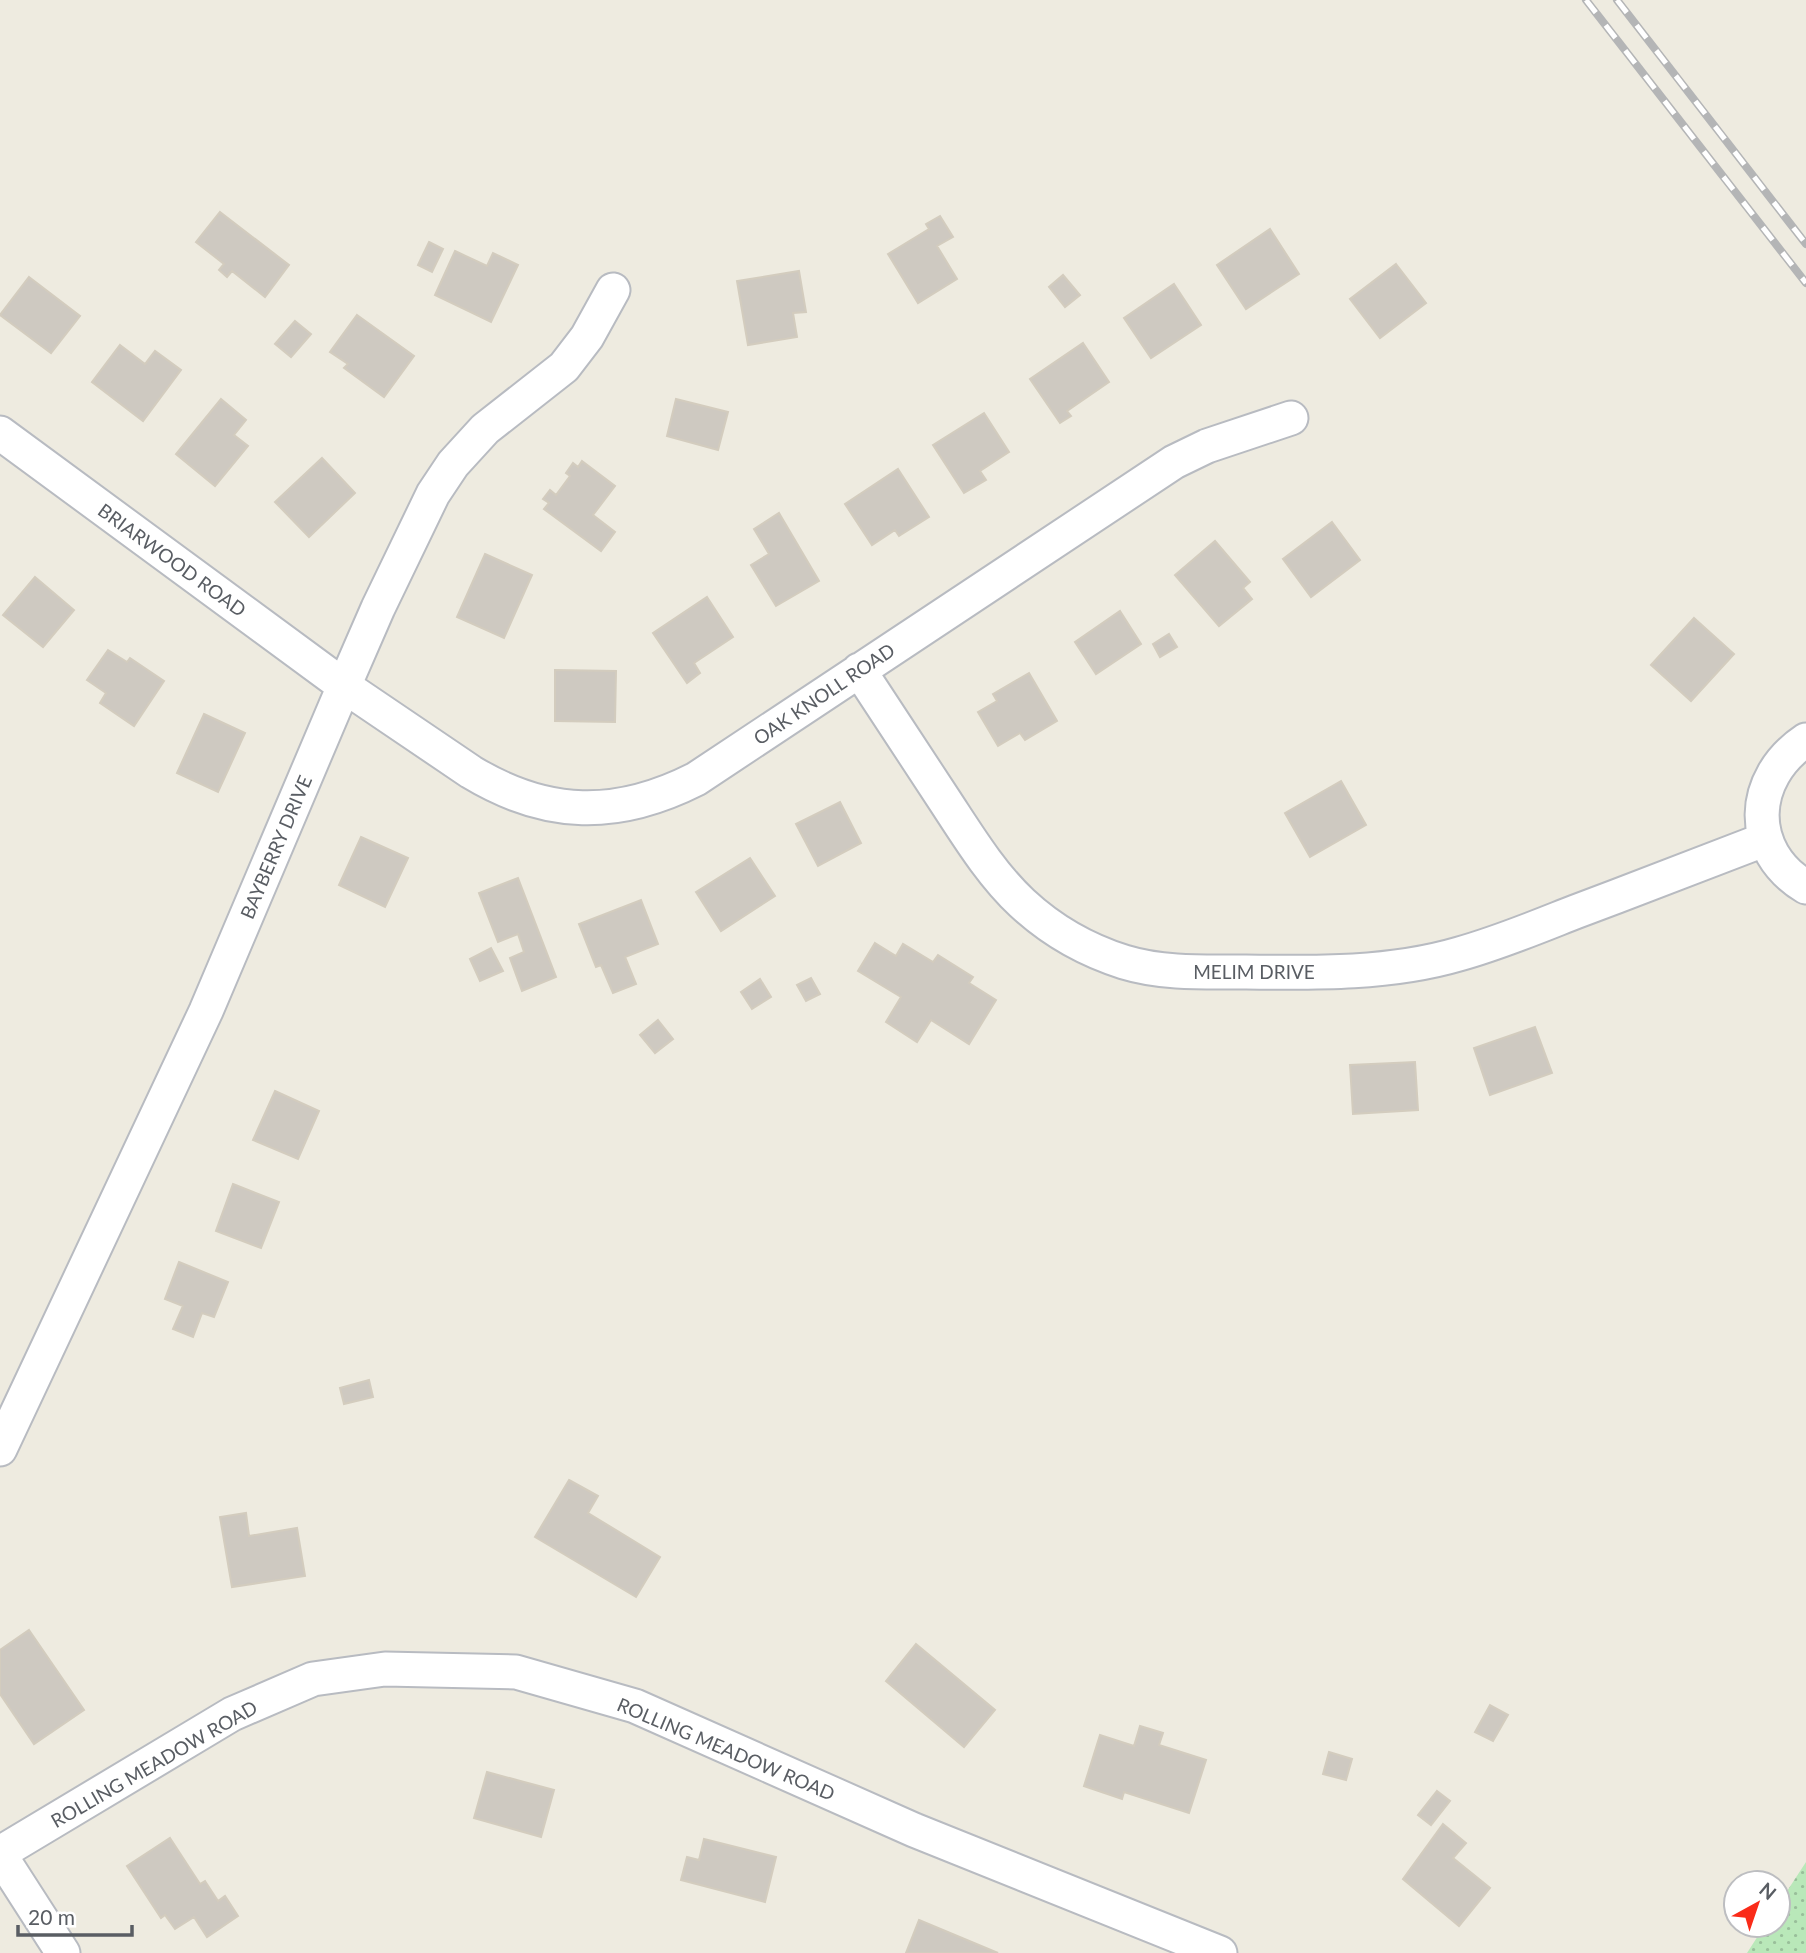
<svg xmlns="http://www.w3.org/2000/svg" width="1806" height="1953" font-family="Lato,sans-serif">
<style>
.park{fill:url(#park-dots)}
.building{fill:#cec9c1;stroke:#d3ccbe;stroke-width:2}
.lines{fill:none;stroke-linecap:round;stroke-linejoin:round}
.street-casing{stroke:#b8bbc1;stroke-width:37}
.street{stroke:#fff;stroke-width:33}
.rail-casing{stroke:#b4b5b6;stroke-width:8}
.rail{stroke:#fff;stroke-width:5;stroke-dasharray:16;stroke-linecap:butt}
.labels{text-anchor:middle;stroke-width:7;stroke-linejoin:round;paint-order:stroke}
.street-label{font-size:19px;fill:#595d63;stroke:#fff}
</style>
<defs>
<pattern id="park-dots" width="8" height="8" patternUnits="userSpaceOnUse" patternTransform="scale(1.75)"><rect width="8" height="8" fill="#b9e8b9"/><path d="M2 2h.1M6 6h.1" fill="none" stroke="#99bf9a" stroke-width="1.8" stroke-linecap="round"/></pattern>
</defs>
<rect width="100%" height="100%" fill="#eeebe0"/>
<path class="park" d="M1806 1862V1953H1747L1765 1925H1778V1905Z"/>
<path class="building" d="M220 212 289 265 265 297 232 271 227 277 219 270 224 264 196 242Z
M940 216 953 237 937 246 957 279 918 303 888 254 929 229 926 224Z
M1270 229 1299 274 1246 309 1217 265Z
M429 242 443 249 432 272 418 265Z
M455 251 487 266 493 253 518 265 491 322 435 295Z
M1396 264 1426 303 1380 338 1350 299Z
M799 271 806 312 793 313 797 337 748 345 737 281Z
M1063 275 1080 295 1065 307 1049 287Z
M29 277 80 316 51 353 0 315Z
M1174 284 1201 325 1151 358 1124 318Z
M357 315 414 356 384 397 344 368 348 364 330 352Z
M295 321 311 334 291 357 275 344Z
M1083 343 1109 382 1067 411 1071 416 1060 423 1030 379Z
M120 345 145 364 155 351 181 370 143 421 92 382Z
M221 399 246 420 234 435 248 446 215 486 176 454Z
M676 399 728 412 718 450 667 436Z
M984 413 1009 452 980 471 986 480 964 493 933 445Z
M322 458 355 493 309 537 275 502Z
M582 461 615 486 593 515 615 532 601 551 544 509 549 503 543 499 550 490 556 495 570 476 566 473 573 463 578 467Z
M898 469 929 517 899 536 895 530 872 545 845 504Z
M779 513 819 581 776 606 751 565 769 554 754 529Z
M1332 522 1360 560 1311 597 1283 559Z
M1215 541 1250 582 1243 588 1252 599 1219 626 1175 575Z
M485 554 532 575 504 638 457 617Z
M35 577 74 610 43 647 3 615Z
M707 597 733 637 694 663 700 673 687 683 653 633Z
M1120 611 1141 644 1096 674 1075 642Z
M1694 618 1734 654 1691 701 1651 665Z
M1169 634 1177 647 1160 657 1153 644Z
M108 650 127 662 130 658 164 681 134 726 100 703 106 693 87 680Z
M555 670 616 671 615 722 555 721Z
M1029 673 1057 721 1025 740 1020 733 998 746 978 712 997 701 993 694Z
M204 714 245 733 218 792 177 773Z
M1341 781 1366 825 1310 857 1285 813Z
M840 802 861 843 818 866 796 824Z
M361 837 408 858 385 907 339 885Z
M750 858 775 896 721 931 696 892Z
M518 878 556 977 522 991 510 958 524 952 518 934 498 942 479 893Z
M641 900 658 944 625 957 636 984 613 993 601 965 596 967 579 924Z
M875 943 896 956 903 944 933 962 938 955 973 977 969 983 996 1000 969 1044 931 1020 917 1042 886 1022 901 997 858 971Z
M491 948 503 971 480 981 470 959Z
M811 978 820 994 806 1001 797 985Z
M760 979 771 997 752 1009 741 992Z
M658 1020 673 1039 655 1053 640 1035Z
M1535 1027 1552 1073 1490 1095 1474 1048Z
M1415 1062 1418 1110 1353 1114 1350 1065Z
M275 1091 319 1111 298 1159 253 1140Z
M233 1184 279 1202 261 1248 216 1231Z
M179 1262 228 1282 214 1317 202 1313 193 1337 173 1329 183 1306 165 1299Z
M369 1380 373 1397 344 1404 340 1388Z
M569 1480 598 1496 588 1513 660 1557 636 1597 535 1537Z
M246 1513 249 1536 297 1528 305 1576 232 1587 220 1517Z
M29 1630 84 1710 34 1744 0 1694V1650Z
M916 1644 995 1710 964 1747 886 1681Z
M1490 1705 1508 1715 1493 1741 1475 1732Z
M1140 1726 1163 1733 1159 1745 1206 1760 1189 1813 1124 1792 1122 1799 1084 1786 1100 1735 1134 1746Z
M1329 1752 1352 1759 1346 1780 1323 1774Z
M487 1772 554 1790 541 1837 474 1818Z
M1437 1791 1450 1801 1431 1825 1418 1815Z
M1443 1824 1466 1843 1453 1858 1490 1888 1459 1926 1403 1879Z
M170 1838 200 1884 205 1881 218 1901 225 1896 238 1916 207 1937 194 1917 175 1929 165 1915 161 1918 127 1866Z
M704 1839 776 1857 765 1902 681 1880 687 1857 699 1860Z
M919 1920 998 1953H906Z"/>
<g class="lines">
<defs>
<path id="street" d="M0 433 344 686 471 772C547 818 617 819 696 779L1174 462 1207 446 1291 418
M859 670C888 714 916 757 945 801 968 836 991 874 1022 903 1051 930 1086 950 1124 962 1163 974 1205 972 1246 972 1317 973 1391 974 1459 954 1499 943 1537 927 1575 912 1639 888 1703 863 1766 839
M1806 740C1749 778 1746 851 1806 887
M0 1449 206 1011 344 686 378 608 433 494 453 464 485 429 564 367 587 337 613 290
M0 1853 232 1714 313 1679 385 1669 516 1672 635 1706 914 1830 1220 1953
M0 1855 63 1953"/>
</defs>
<use href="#street" class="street-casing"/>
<use href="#street" class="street"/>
<defs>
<path id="rail" d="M1586 0 1806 283
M1617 0 1806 244"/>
</defs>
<use href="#rail" class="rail-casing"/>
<use href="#rail" class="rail"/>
</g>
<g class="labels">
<g class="street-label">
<text transform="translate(172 560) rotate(36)" y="7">BRIARWOOD ROAD</text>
<text transform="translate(824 694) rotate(-34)" y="7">OAK KNOLL ROAD</text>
<text transform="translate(276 847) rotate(-67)" y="7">BAYBERRY DRIVE</text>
<text x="1254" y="979">MELIM DRIVE</text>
<text transform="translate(726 1749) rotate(23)" y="7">ROLLING MEADOW ROAD</text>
<text transform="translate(154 1764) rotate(-30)" y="7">ROLLING MEADOW ROAD</text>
</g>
</g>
<g transform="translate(1757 1904) rotate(40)"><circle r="33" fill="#ffffff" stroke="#bdbec1" stroke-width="2"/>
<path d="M0-5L12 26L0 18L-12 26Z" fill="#fa2b19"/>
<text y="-10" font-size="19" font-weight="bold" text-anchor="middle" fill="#595d63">N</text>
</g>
<path d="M18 1925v10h114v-10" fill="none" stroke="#595d63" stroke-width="3.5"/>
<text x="28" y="1925" font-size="21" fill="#595d63" stroke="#ffffff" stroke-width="5" paint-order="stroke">20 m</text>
</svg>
